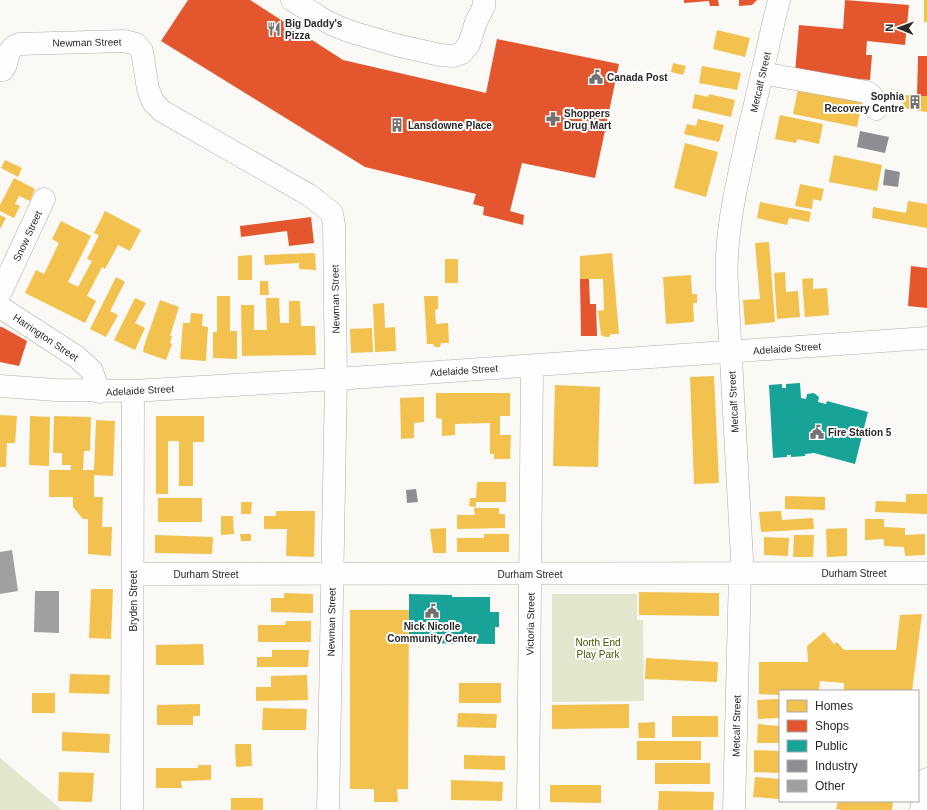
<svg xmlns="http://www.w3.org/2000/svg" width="927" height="810" font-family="Helvetica,sans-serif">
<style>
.green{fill:#e3e5cd}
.homes{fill:#f2c14e}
.shops{fill:#e4572e}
.public{fill:#17a398}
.industry{fill:#8d8d92}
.building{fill:#a2a09f}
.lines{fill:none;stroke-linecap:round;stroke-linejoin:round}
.minor-casing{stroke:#afadab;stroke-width:23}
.minor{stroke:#fefefe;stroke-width:22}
.labels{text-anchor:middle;stroke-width:4;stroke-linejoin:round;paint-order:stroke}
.poi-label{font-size:10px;font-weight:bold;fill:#2a2928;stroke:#fff;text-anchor:start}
.street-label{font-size:10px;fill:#2a2928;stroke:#fff}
.park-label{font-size:10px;fill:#4d5100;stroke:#fff}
</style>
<rect width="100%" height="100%" fill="#fbf9f6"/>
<path class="green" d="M552 594H637V620H643L644 701 552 702Z
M0 758 62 810H0Z"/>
<path class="homes" d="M924 0H927V22H924Z
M717 30 750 38 745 57 713 49Z
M673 63 686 66 683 75 671 72Z
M702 66 741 73 737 90 699 83Z
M799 84 863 97 857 127 793 114Z
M695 94 708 97 709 94 735 100 731 117 692 108Z
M904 95 927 96V112L903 108Z
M780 115 823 124 819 144 797 139 796 143 775 139Z
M698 119 724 125 719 142 684 134 687 124 696 126Z
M685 143 718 152 706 197 674 188Z
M834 155 882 165 877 191 829 182Z
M5 160 22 168 18 177 1 168Z
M14 178 35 189 30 201 19 196 15 204 20 206 14 218 0 211V205Z
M800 184 824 189 821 201 813 199 812 209 795 206Z
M908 201 927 204V228L872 218 873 207 906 213Z
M760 202 811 212 809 222 789 218 787 225 757 218Z
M105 211 141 230 130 251 118 245 105 269 102 267 87 296 96 301 85 323 25 293 36 270 44 274 59 243 52 239 61 221 91 236 68 282 78 287 92 261 87 259 99 235 94 233Z
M0 215 6 218 0 229Z
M769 242 775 322 745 325 743 300 760 299 755 243Z
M315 253 316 270 299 269V263L265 265 264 255Z
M612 253 619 334H611L609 337H605L601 335 598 311 604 310 603 279H580V256Z
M252 255V280H238V256Z
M445 259H458V283H445Z
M785 272 786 292 798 291 800 317 777 319 774 273Z
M691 275 692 294H697V303H693L694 322 666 324 663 277Z
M116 277 125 282 110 311 118 315 106 337 90 329Z
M813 278V289L827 288 829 315 805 317 802 279Z
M260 281H268L269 295H260Z
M217 296H230V331H237V359L213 358V332H217Z
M424 296H438V309L435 310 436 324 448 323 449 343H441L440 347H435L433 344H427Z
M135 298 146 303 135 323 145 328 135 350 114 340Z
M266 298H279L280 323H289V301H300L301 326H315L316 355 242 356 241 305H254V330H267Z
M160 300 179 307 170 336H172L170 343 172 344 166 360 143 352 144 349H143Z
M384 303 385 328 395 327 396 351 375 352 373 304Z
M191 313 203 314 202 326 208 327 206 361 180 359 183 323H190Z
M372 328 373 352 351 353 350 329Z
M714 376 719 483 694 484 690 377Z
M555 385 600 387 598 467 553 466Z
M436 393H510V416H500V435H511L510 459H494V454H490V423L455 424V435L442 436V419L436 418Z
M424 397V422L414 423V438L401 439 400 398Z
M0 415 17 416 15 443H7L6 467H0Z
M30 416 50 417 49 466 29 465Z
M54 416 91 417 90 451H84L83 470H94L96 420 115 421 113 476 94 475V497H103L102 527H112L111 556 88 554V519H83L73 507V497H49V470H71V465H62V453H53Z
M156 416H204V442H193V486H179V441H168V494H156Z
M477 482H506V502H476V507L469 506 470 498H476Z
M906 494H927V514L875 512 876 501 906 502Z
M785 496 825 497V510L785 509Z
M158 498H202V522H158Z
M241 502H252L251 514H241Z
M474 508H499V514H505V528L457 529V515H475Z
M276 511H315L314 557 286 556 287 529H264V516H276Z
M781 511 782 520 813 518 814 529 761 532 759 512Z
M221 516H233L234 534 221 535Z
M865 519H884V527L905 528V535L925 534V555L905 556 904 547 884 546V539L865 540Z
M446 528V553H433L430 529Z
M847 528V556L827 557 826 529Z
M240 534H251V541H241Z
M484 534H509V552H457V538H484Z
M155 535 213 537 212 554 155 553Z
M794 535H814L813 557H793Z
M764 537 789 538 788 556 764 555Z
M91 589H113L111 639 89 638Z
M639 592 719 593V616L639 615Z
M284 593 313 594V613L271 612V598H284Z
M350 610H409L408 789H397L398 802H374V789H350Z
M922 614 912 691H844V683L820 681 819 691H780V695L759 694V662H808L807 646 824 632 834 644 837 642 844 650H896L900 615Z
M286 621H311V642H258V625H285Z
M203 644 204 665H156V645Z
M272 650H309L308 667H257V657H272Z
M646 658 718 662 717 682 645 679Z
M70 674 110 675 109 694 69 693Z
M307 675 308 700 256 701V687H271V676Z
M459 683H501V703H459Z
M32 693H55V713H32Z
M780 699V718L758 719 757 700Z
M200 704V716H193V725H157V705Z
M629 704V728L552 729V705Z
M263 708 307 709 306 730H262Z
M458 713 497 714 496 728 457 727Z
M672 716H718V737H672Z
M655 722V738H639L638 723Z
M758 724 779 726 780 743H757Z
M62 732 110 734 109 753 62 751Z
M637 741H701V760H637Z
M235 744H251L252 766 236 767Z
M754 750 780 751V773L754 772Z
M464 755 505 756V770L464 769Z
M655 763H710V784H655Z
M198 765H211V780L181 781 182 788H156V768H198Z
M59 772 94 773 92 802 58 801Z
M755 777 780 779V799L753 797Z
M451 780 503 782 502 801 451 800Z
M550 785H601V803L550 802Z
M659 791 714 792 713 810H658Z
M231 798H263V810H231Z
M838 801H893L892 810H842L836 809Z"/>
<path class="shops" d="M188 0H250L343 60 486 93 497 39 619 64 595 178 522 163 510 211 524 215 523 225 483 215 484 207 473 204 476 194 365 167 161 41Z
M684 0H718L719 6H710L709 1 684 3Z
M739 0H757L752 5 739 6Z
M845 0 909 5 905 45 867 41 866 55H872L870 80 795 73 799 25 843 29Z
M918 56H927V96H917Z
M311 217 314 243 289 246 287 231 241 237 240 226Z
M911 266 927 268V308L908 306Z
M580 279H589L590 304H596L597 336H581Z
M0 327H2L27 341 19 366 0 362Z"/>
<path class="public" d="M800 383 801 398 806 399 807 394 814 393 819 397 818 402 826 404 827 401 868 412 855 464 814 453 805 454V456L791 457V455H787V457L773 458 769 385 782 384V388H786V384Z
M409 594 452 595V597H490V612H499V627H495V644L409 643Z"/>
<path class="industry" d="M860 131 889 137 885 153 857 147Z
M885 169 900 172 898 187 883 185Z
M416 489 418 502 407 503 406 490Z"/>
<path class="building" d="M12 550 18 591 0 594V552Z
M35 591H59V633L34 632Z"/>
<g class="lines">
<defs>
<path id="minor" d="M292 0 329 23 351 32 396 45 440 55 454 56 462 53 469 44 476 22 484 6V0
M0 70H3C10 60 5 49 19 44L124 41 136 44 142 51 148 89 153 102 162 111 309 195 332 213 334 225 336 379 328 810
M762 73 867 92 873 97 876 109
M0 294 44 199
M0 307 77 357 92 371 99 392
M0 386 56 390 133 391 336 379 927 338
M133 574 927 573
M132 810 133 391
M528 810 532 366
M734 810 740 574 742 559 727 286C724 234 737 184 748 133 759 89 768 44 779 0
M921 810 927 779"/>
</defs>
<use href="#minor" class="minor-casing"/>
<use href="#minor" class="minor"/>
</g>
<defs>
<symbol id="restaurant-bare" viewBox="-9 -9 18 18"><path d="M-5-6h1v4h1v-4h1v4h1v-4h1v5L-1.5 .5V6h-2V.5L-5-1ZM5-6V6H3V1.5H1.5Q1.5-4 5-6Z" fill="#737270" stroke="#fff" stroke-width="2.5" paint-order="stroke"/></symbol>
<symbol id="civic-bare" viewBox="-9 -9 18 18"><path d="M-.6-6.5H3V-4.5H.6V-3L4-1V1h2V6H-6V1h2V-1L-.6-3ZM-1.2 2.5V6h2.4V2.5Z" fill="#737270" stroke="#fff" stroke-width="2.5" paint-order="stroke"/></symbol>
<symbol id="building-bare" viewBox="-9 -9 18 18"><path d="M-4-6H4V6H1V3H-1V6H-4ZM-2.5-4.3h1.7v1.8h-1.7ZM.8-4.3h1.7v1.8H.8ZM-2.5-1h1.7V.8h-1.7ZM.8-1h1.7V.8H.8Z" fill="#737270" stroke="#fff" stroke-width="2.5" paint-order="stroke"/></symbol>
<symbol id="pharmacy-bare" viewBox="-9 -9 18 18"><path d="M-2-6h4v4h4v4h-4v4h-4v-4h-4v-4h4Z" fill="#737270" stroke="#fff" stroke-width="2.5" paint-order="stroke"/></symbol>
</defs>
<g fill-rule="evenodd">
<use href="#restaurant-bare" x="264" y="19" width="20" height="20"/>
<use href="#civic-bare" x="586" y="67" width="20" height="20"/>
<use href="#building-bare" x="905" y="92" width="20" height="20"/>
<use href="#pharmacy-bare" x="543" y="109" width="20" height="20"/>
<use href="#building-bare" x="387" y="115" width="20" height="20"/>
<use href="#civic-bare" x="807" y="422" width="20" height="20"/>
<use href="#civic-bare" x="422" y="601" width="20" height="20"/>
</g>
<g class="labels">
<g class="poi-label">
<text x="285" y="27">Big Daddy's<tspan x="285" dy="12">Pizza</tspan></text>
<text x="607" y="81">Canada Post</text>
<text x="904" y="100" text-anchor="end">Sophia<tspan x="904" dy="12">Recovery Centre</tspan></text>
<text x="564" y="117">Shoppers<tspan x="564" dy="12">Drug Mart</tspan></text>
<text x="408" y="129">Lansdowne Place</text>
<text x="828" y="436">Fire Station 5</text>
<text x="432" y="630" text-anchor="middle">Nick Nicolle<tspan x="432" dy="12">Community Center</tspan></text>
</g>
<g class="street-label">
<text transform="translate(87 42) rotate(-1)" y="4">Newman Street</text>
<text transform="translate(760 82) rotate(-77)" y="4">Metcalf Street</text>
<text transform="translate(27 236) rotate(-65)" y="4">Snow Street</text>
<text transform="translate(335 299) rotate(-91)" y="4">Newman Street</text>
<text transform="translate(46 337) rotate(34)" y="4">Harrington Street</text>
<text transform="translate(787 348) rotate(-4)" y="4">Adelaide Street</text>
<text transform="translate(464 370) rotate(-4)" y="4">Adelaide Street</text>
<text transform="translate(140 390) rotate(-3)" y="4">Adelaide Street</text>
<text transform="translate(733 402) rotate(-93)" y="4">Metcalf Street</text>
<text x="854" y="577">Durham Street</text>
<text x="206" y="578">Durham Street</text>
<text x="530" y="578">Durham Street</text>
<text transform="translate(133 601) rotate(-90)" y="4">Bryden Street</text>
<text transform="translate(331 622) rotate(-89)" y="4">Newman Street</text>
<text transform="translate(530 624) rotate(-89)" y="4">Victoria Street</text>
<text transform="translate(736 726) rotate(-89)" y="4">Metcalf Street</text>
</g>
<g class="park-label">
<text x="598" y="646">North End<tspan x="598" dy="12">Play Park</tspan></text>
</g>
</g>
<rect x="779" y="690" width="140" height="112" fill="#ffffff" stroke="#aaa9a9"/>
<rect x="787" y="700" width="20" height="12" fill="#f2c14e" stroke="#aaa9a9"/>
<text x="815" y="710" font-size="12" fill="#2a2928">Homes</text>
<rect x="787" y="720" width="20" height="12" fill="#e4572e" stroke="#aaa9a9"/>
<text x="815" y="730" font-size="12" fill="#2a2928">Shops</text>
<rect x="787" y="740" width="20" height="12" fill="#17a398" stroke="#aaa9a9"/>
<text x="815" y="750" font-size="12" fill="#2a2928">Public</text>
<rect x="787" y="760" width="20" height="12" fill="#8d8d92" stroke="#aaa9a9"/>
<text x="815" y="770" font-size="12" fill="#2a2928">Industry</text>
<rect x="787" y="780" width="20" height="12" fill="#a2a09f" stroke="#aaa9a9"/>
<text x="815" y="790" font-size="12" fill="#2a2928">Other</text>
<g transform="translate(899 28) rotate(271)" stroke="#ffffff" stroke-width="3" paint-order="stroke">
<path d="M0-3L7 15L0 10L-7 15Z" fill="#2a2928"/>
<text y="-6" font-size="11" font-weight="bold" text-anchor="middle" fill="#2a2928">N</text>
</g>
</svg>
